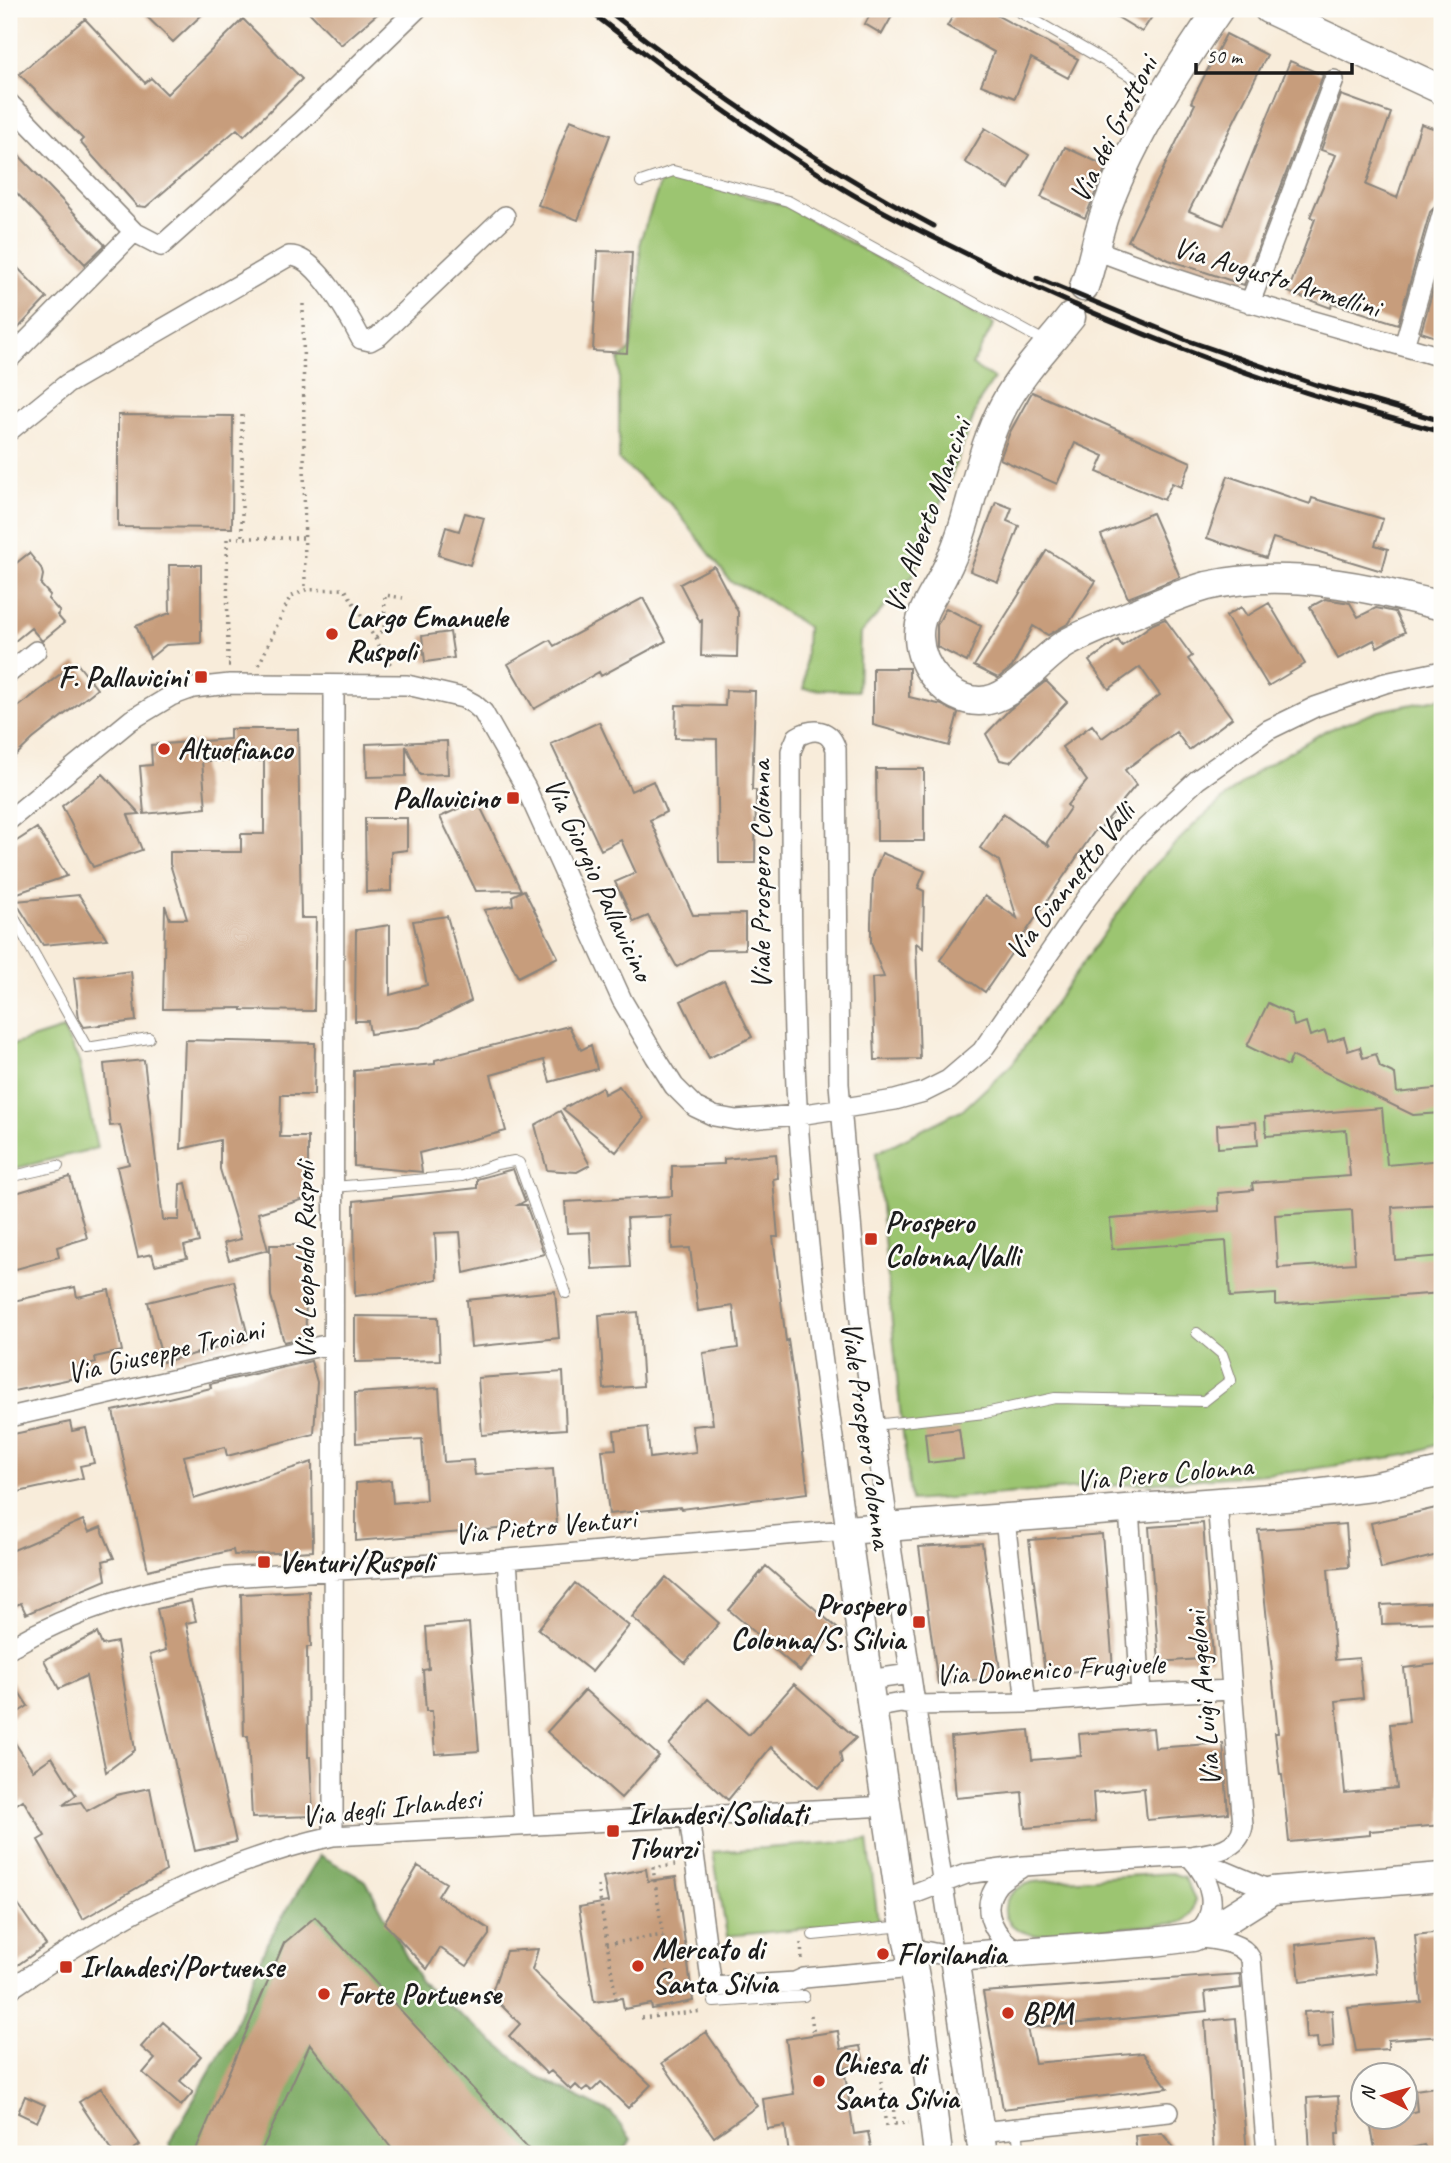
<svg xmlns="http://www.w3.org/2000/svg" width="1451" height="2163" font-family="Caveat,sans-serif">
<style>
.green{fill:#9cc571;stroke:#5c7046;stroke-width:2}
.forest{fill:#7daa63;stroke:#4c6340;stroke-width:2}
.building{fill:#c79d7c;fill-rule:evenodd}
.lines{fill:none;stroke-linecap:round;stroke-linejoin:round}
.lane-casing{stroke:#8a847b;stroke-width:12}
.street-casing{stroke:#8a847b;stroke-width:22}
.secondary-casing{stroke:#8a847b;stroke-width:31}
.path{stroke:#8a847b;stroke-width:3.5;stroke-dasharray:2 5;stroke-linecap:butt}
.lane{stroke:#fff;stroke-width:10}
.street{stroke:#fff;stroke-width:19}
.secondary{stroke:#fff;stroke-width:28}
.rail{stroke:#1c1c1c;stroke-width:5}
.poi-dot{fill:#c8321e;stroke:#fdfcf7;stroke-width:2.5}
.labels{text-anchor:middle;stroke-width:5;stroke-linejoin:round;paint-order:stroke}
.street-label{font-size:30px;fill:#1c1c1c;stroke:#fdfcf7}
.poi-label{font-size:30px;font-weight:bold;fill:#1c1c1c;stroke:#fdfcf7;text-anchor:start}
</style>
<rect width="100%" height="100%" fill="#fdfcf7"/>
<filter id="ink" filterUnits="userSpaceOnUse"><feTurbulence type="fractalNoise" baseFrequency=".0143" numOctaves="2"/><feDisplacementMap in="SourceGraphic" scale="14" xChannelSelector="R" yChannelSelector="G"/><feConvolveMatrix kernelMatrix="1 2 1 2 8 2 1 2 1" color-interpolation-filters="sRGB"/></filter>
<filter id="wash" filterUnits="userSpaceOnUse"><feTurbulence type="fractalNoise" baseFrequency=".00686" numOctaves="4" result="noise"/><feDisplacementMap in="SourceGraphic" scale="28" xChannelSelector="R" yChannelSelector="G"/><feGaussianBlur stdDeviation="1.57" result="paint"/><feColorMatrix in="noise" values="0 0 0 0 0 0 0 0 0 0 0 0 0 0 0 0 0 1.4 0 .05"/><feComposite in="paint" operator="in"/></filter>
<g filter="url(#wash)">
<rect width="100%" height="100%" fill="#f8ecda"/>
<path class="green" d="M663 175 784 205 994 324 972 365 994 379 980 400 913 576 860 634 858 691 804 689 807 627 755 592 731 582 674 507 619 460V360L630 350 640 290V241Z
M1442 698V1443L1407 1455 1291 1472 911 1501 900 1409 876 1153 965 1108 1012 1064 1147 872 1198 821 1228 795 1259 770 1325 731 1379 711Z
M63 1029 79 1061 97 1148 9 1170V1046Z
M868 1840 878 1921 727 1936 713 1852Z
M1171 1873 1184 1877 1195 1899C1194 1911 1191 1920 1179 1923L1035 1935C994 1928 996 1892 1033 1882Z"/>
<path class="forest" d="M320 1855 366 1881 420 1982 536 2076 611 2113 631 2139 623 2154H173L169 2143 231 2035 267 1943Z"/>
<g id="blocks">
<path class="building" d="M139 9H208L173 42Z
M306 9H383L341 45Z
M873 9H896L882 34 865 24Z
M957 9H985L1078 59 1068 78 1031 58 1015 98 981 85 994 52 947 26Z
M1104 9H1157L1142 32Z
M85 19 145 83 151 78 167 94 243 19 302 79 244 136 237 129 146 207 137 206 80 142 83 139 19 74Z
M1226 34 1267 55 1189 211 1206 218 1224 225 1290 61 1323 75 1244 285 1169 260 1128 241 1195 104 1191 102Z
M1341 95 1391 113 1366 185 1397 198 1421 124 1442 131V190L1438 204 1430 212 1398 324 1332 303 1331 308 1288 292 1315 219 1310 217 1336 155 1321 150Z
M570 120 610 135 578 220 538 205Z
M985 128 1029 155 1009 189 965 162Z
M9 145 105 245 85 264 9 185Z
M1065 147 1106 166 1085 218 1041 197Z
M598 251 632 252 627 353 593 351Z
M1442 258V339L1421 332Z
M9 259 47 298 9 338Z
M1032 392 1191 462 1181 487 1172 483 1164 500 1097 472 1104 456 1075 443 1057 484 1000 459 1010 432Z
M118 415 233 416 232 528 118 527Z
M1228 476 1310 504 1312 498 1383 519 1375 545 1388 549 1382 571 1273 538 1266 558 1207 538Z
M996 502 1012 508 1007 521 1019 526 998 582 970 571Z
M465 513 484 518 470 565 438 555 446 527 459 531Z
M1152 513 1180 577 1128 598 1101 535Z
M1047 550 1096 581 1069 623 1048 635 1033 626 1012 667 998 678 974 666Z
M29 553 41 568 43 575 41 585 50 595 48 599 60 612 57 615 64 623 42 641 31 628 9 646V569Z
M169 565H201V643L166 645 150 658 136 626 170 613Z
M714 566 738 612 737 657 701 656 702 620 700 622 680 584Z
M643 598 666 641 601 676 599 672 534 709 508 664 550 640 554 646Z
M1325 599 1350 603 1358 617 1376 608 1395 612 1405 632 1377 647 1374 640 1338 659 1310 607Z
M1269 603 1305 664 1268 686 1226 616 1241 607 1247 616Z
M946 608 981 626 967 662 937 647V625Z
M1165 619 1192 656 1188 659 1232 718 1189 750 1176 732 1125 770 1136 785 1098 831 1096 829 985 992 940 960 985 896 1017 918 999 861 980 848 1003 814 1050 847 1047 842 1070 808 1067 805 1087 781 1062 747 1092 725 1102 738 1160 695 1140 667 1109 689 1089 661 1118 640 1122 646 1153 624Z
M450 632 454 658 425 662 422 636Z
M76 662 97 689 33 739 9 762V714Z
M873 668H909V697L942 705 958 713 949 746 873 725Z
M1046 681 1067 702 1010 762 1000 760 986 734 1009 710Z
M726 690 755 691 752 790H756L755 863H719L717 739 675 738 676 705 725 706Z
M599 722 631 791 653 781 666 812 650 820 693 915 745 914V949L707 950 677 967 648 916 634 922 615 882 636 873 621 840 601 850 551 744Z
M230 729H298L301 918H316L314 1011 242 1010V1008L163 1009 165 905 170 919H187L170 864V852H241V834H264V761H202L206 808 144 814 140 766 152 765 151 745 230 739Z
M447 741 448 774 420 775 406 746V776L367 777 366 744Z
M876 769H924V841H877Z
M103 774 140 814 128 815 142 850 93 867 62 806Z
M477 800 521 890 476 891 440 817Z
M365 818H407V850L391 852V891L366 892Z
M37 828 67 876 9 896V846Z
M882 853 925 871 918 888 924 891 923 948 916 943 920 1059 875 1060 872 978 884 977 871 943V922L873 876Z
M524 890 558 957 518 977 484 910 513 905 512 896Z
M79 895 107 939 43 945 15 901Z
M447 916 471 1001 420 1027 370 1034 368 1021H355L356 930 390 925V995L427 985 413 921Z
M131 971 136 1021 84 1027 79 1019 74 978Z
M724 980 752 1037 709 1058 681 1001Z
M1268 1003 1291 1014 1294 1026 1306 1022 1310 1036 1325 1031 1328 1042 1344 1037 1348 1051 1360 1047 1363 1058 1376 1054 1380 1067 1395 1074 1397 1093 1442 1088V1113L1413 1115 1292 1056 1288 1066 1247 1046Z
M569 1026 581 1050 591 1045 597 1069 550 1082 544 1060 491 1075 506 1131 419 1153 422 1172 354 1166V1071L435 1064V1060Z
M185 1040 315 1043 314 1095H281L280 1137H308V1198L258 1213 268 1250 229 1260 224 1243 241 1239 220 1169V1140L181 1149Z
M144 1060 163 1220H179L180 1184 186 1183 199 1242 184 1246 187 1258 155 1265 152 1254 138 1257 117 1167 129 1164 120 1125 110 1126 104 1064Z
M619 1086 644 1118 616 1152 563 1109 602 1087 604 1094Z
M1382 1108 1387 1165 1442 1160V1204L1392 1207 1395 1260 1442 1256V1293L1276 1305V1294L1230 1297 1226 1241 1112 1249 1110 1219 1219 1211 1218 1193 1253 1190 1252 1183 1350 1176 1346 1130 1266 1136 1265 1117ZM1352 1210 1355 1263 1278 1268 1275 1215Z
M560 1111 590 1165 577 1172 547 1170 535 1125Z
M1256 1122 1258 1145 1218 1148 1217 1125Z
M776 1154 778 1178 773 1179 778 1237H773L786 1341 788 1340 795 1388 808 1493 681 1509 680 1507 609 1514 602 1450 616 1449 614 1431 647 1427 650 1458 696 1452 692 1426 713 1424 703 1353 738 1348 733 1306 698 1311 690 1248 672 1249 671 1216 627 1218 630 1267 592 1269 590 1232 567 1233 565 1202 672 1196V1166L724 1164V1159Z
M513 1169 525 1201 518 1205H526L544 1254 464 1273 460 1232 435 1233 437 1279 378 1293 355 1296 354 1201 477 1188V1179Z
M70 1177 87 1238 57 1247 59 1257 9 1271V1195Z
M270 1245H305L306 1337 284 1342 271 1296Z
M234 1281 249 1340 163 1362 148 1302Z
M75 1287 77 1297 109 1290 122 1351 95 1357 96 1363 73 1369 75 1378 9 1392V1302Z
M555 1291 559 1338 471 1347 467 1300Z
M638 1312 643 1386 604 1389 599 1315Z
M355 1316 438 1317 440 1360 355 1362Z
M311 1361 317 1382 314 1434 227 1456 225 1447 184 1456 194 1499 312 1462 313 1551 234 1555 233 1550 148 1570 113 1411 211 1388 210 1384Z
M563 1372 566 1429 482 1435 478 1378Z
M439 1388 444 1462 473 1460 475 1475 553 1469 557 1524 356 1541V1483L391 1480 393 1503 426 1500 422 1439 356 1443 355 1393Z
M70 1422 72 1431 86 1428 94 1463 80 1466 83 1478 9 1494V1435Z
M959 1429 963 1459 928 1463 925 1433Z
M1436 1508 1442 1536V1554L1381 1569 1371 1523Z
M83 1520 89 1532 101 1527 114 1558 103 1561 106 1580 26 1614 21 1603 9 1608V1552Z
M1203 1523 1213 1658 1159 1662 1149 1527Z
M1346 1524 1349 1567 1328 1569 1335 1660 1359 1658 1363 1698 1336 1701 1345 1793 1397 1788 1390 1724 1409 1722 1404 1668 1438 1664 1442 1700V1752H1439L1442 1780V1825L1370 1831V1835L1289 1842 1282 1775H1280L1275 1733H1278L1258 1530Z
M1102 1534 1113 1668 1045 1674 1029 1540Z
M982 1543 1001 1677 938 1684 919 1547Z
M766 1566 837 1628 800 1671 729 1610Z
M666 1577 719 1623 685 1663 632 1617Z
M575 1583 629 1626 592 1672 538 1629Z
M309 1591 311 1647H307L308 1757H310L313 1816 252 1818 248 1736H244L241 1594Z
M191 1601 196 1621 186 1623 236 1842 195 1851 150 1655 166 1650 157 1609Z
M1442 1602V1622L1382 1624 1381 1605Z
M469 1623 479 1751 435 1754 432 1711H426L423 1670 429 1669 426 1627Z
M97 1633 102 1645 117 1642 135 1750 106 1772 86 1676 59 1689 44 1660Z
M9 1677 28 1706 9 1718Z
M794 1684 856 1738 840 1753 842 1763 818 1788 771 1747 728 1800 669 1745 708 1699 749 1735Z
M585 1690 659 1756 621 1798 547 1732Z
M1153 1728 1155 1748 1223 1743 1228 1813 1147 1820 1144 1788 1093 1793 1095 1822 1025 1828 1022 1792 956 1798 951 1737 1029 1730 1032 1760 1081 1756 1079 1734Z
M9 1734 33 1770 52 1757 76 1795 63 1805 81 1802 87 1811 116 1795 150 1788 166 1871 83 1919 38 1840 45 1836 23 1800 9 1809Z
M418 1866 446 1883 438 1896 489 1929V1935L467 1966 440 1948 427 1969 384 1923Z
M646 1869 648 1881 676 1877 693 2001 652 2009 651 2004 624 2009 622 1998 594 2002 579 1907 608 1902 603 1877Z
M9 1892 46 1945 9 1971Z
M315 1917 533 2154H396L310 2044 260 2154H194L284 1943Z
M1442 1932V2036L1388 2040V2049L1356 2051 1348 2008 1421 2002 1415 1935Z
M1372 1936 1376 1973 1300 1982 1296 1945Z
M538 1949 532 1970 651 2085 628 2108 601 2082 592 2091 587 2087 582 2091 576 2085 571 2090 551 2071 547 2074 509 2036 520 2024 491 1995 506 1951Z
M1240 1974 1241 1988 1205 1992 1207 2011 1027 2028 1035 2063 1143 2053 1168 2088 1003 2109 983 1992Z
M1332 2010 1334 2047 1318 2049 1317 2038 1306 2039 1304 2012Z
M1236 2018 1247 2154H1214L1205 2021Z
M163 2022 201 2056 180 2081 193 2092 181 2106 143 2073 155 2059 141 2047Z
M838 2031 841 2049 860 2046 864 2065 844 2068 854 2134 868 2132 872 2154H789L785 2126 767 2129 763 2099 794 2094 786 2039Z
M706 2032 757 2106 714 2137 662 2063Z
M1442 2086V2154H1429L1424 2145 1386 2154H1376L1370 2123 1391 2118H1405V2114L1417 2111 1415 2090Z
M101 2088 140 2145 126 2154H114L79 2102Z
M25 2096 45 2105 37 2122 18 2113Z
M1338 2096 1340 2133H1336L1337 2154H1310L1307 2098Z
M1162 2133 1179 2154H1137L1135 2136Z"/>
</g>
</g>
<g filter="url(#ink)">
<use href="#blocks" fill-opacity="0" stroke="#8a847b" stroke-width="2"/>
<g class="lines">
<defs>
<path id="lane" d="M1015 9 1160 93
M641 182 673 171 788 201 1046 342
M9 909 87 1048 149 1038
M9 1177 58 1166
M334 1187 462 1176 497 1164 514 1161 519 1163 566 1293
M874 1425 985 1413 1055 1398 1204 1401 1231 1380 1222 1354 1197 1333
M813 1935 904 1926
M712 1987 714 2002 804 1996
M1017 2129 1020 2154"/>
<path id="street" d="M9 103 134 232 161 246 301 121 417 9
M1096 250C1209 294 1326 324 1442 357
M1250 303 1334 80
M1404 346 1442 215
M9 359 134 232
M9 431 67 384 289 256C316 254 350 318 361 339L370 341 379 336 505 216
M9 673 36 651
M9 820 131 720 171 696 193 688 230 684 407 685 463 698 474 704 483 712 526 788 622 1000 655 1056 674 1086 695 1107 714 1116 736 1120 799 1115 895 1100 924 1092 948 1080 982 1051 1087 898 1135 838 1197 780 1268 730 1315 707 1385 683 1442 671
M9 1417 334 1343
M1129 1509 1141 1694
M1005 1520 1026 1703
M507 1559 524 1824
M9 1648C77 1609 150 1587 228 1577L482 1561 846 1530C825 1383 804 1235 796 1086 791 975 791 863 791 751L797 737C814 727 830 729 836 749L839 1084 859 1313 892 1553 954 1957 909 1948
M868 1680 910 1674
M873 1708 901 1703 915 1705 1026 1703 1141 1694 1232 1690
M689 1817 712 1987 795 1982 804 1978 913 1968
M333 1836 334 685
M1189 1856C1210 1853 1239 1851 1243 1826L1217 1501
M1190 1857C1211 1879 1222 1912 1196 1934
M900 1899 966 1874 1024 1866 1189 1856 1272 1891
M1194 1937C1213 1940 1241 1940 1251 1959L1267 2154
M1020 1952C996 1939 977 1910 998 1884 1004 1878 1013 1873 1021 1868
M9 1990C111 1920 211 1863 333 1836L887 1806
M980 2132 1169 2112"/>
<path id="secondary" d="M1268 9 1442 90
M1084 287C1094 260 1097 231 1108 205 1134 135 1177 70 1219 9
M1071 317C1049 345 1021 373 1004 405 975 458 972 521 944 574 934 595 918 613 919 637 920 668 947 700 979 701 1011 702 1038 660 1065 644 1086 632 1111 623 1133 614 1157 604 1182 593 1207 586 1287 568 1365 587 1442 606
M938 2154 918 1993 900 1899 846 1530 1298 1496 1372 1487 1442 1472
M983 2154 954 1957 1154 1942 1193 1937 1215 1927 1272 1891 1442 1877"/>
</defs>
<use href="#lane" class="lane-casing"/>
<use href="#street" class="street-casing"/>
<use href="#secondary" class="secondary-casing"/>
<path class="path" d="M303 304 305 590
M242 415V538
M376 638 384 629 385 595 403 598
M230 665H228L227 538H304
M259 665 290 597 305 590 345 589 391 665
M598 1886 616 1999
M801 1943 802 1960
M607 1944 663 1935
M672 2000 653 1868 675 1865
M811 2015 814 2035
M641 2018 703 2011
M881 2081 883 2103
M892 2096 895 2124 909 2123
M886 2126 883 2104 893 2103"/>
<use href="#lane" class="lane"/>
<use href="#street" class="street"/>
<use href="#secondary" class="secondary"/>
<path class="rail" d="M587 9C669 73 753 134 842 188 884 214 929 235 973 257 1123 332 1280 390 1442 432
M606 9C709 90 817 164 934 226
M1037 278 1189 341 1317 385 1442 421"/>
</g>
</g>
<g class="poi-dot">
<circle cx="332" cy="634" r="7"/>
<rect x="194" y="670" width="14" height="14" rx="3.5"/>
<circle cx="164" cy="749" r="7"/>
<rect x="506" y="791" width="14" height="14" rx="3.5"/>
<rect x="864" y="1232" width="14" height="14" rx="3.5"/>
<rect x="257" y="1555" width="14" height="14" rx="3.5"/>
<rect x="912" y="1615" width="14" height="14" rx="3.5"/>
<rect x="606" y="1824" width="14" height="14" rx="3.5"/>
<circle cx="883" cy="1954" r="7"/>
<circle cx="638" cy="1966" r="7"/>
<rect x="59" y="1960" width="14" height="14" rx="3.5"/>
<circle cx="324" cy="1994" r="7"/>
<circle cx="1008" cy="2013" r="7"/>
<circle cx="819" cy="2081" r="7"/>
</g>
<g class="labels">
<g class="street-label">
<text transform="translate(1113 129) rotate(-63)" y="10">Via dei Grottoni</text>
<text transform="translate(1277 277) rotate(17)" y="10">Via Augusto Armellini</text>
<text transform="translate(927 516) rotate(-70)" y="10">Via Alberto Mancini</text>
<text transform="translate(760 875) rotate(-90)" y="10">Viale Prospero Colonna</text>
<text transform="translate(599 879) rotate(65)" y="10">Via Giorgio Pallavicino</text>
<text transform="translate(1070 881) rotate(-52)" y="10">Via Giannetto Valli</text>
<text transform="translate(304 1261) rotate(-90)" y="10">Via Leopoldo Ruspoli</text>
<text transform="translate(165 1351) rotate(-13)" y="10">Via Giuseppe Troiani</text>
<text transform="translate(867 1435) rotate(82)" y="10">Viale Prospero Colonna</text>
<text transform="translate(1164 1473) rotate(-5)" y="10">Via Piero Colonna</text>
<text transform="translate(545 1526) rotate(-5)" y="10">Via Pietro Venturi</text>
<text transform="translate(1050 1669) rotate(-3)" y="10">Via Domenico Frugiuele</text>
<text transform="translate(1203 1699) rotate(-95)" y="10">Via Luigi Angeloni</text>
<text transform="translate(391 1807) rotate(-6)" y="10">Via degli Irlandesi</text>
</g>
<g class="poi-label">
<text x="346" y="627">Largo Emanuele<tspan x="346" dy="34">Ruspoli</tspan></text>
<text x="187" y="687" text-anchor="end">F. Pallavicini</text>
<text x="178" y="759">Altuofianco</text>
<text x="499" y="808" text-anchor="end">Pallavicino</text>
<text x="885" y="1232">Prospero<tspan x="885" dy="34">Colonna/Valli</tspan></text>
<text x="278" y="1572">Venturi/Ruspoli</text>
<text x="905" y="1615" text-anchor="end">Prospero<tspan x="905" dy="34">Colonna/S. Silvia</tspan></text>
<text x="627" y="1824">Irlandesi/Solidati<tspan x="627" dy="34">Tiburzi</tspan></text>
<text x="652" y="1959">Mercato di<tspan x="652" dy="34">Santa Silvia</tspan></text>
<text x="897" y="1964">Florilandia</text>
<text x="80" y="1977">Irlandesi/Portuense</text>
<text x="338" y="2004">Forte Portuense</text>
<text x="1022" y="2023">BPM</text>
<text x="833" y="2074">Chiesa di<tspan x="833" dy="34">Santa Silvia</tspan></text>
</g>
</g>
<rect width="1451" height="2163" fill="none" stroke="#fdfcf7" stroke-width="35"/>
<g transform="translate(1384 2096) rotate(276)"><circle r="33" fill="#fdfcf7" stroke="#a3a29f" stroke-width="2"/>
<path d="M0-5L12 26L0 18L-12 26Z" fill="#c8321e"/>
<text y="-10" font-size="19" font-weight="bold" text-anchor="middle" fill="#1c1c1c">N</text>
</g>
<path d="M1196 63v10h156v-10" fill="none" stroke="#1c1c1c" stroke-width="3.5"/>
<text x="1206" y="63" font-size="21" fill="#1c1c1c" stroke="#fdfcf7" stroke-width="5" paint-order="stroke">50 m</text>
</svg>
